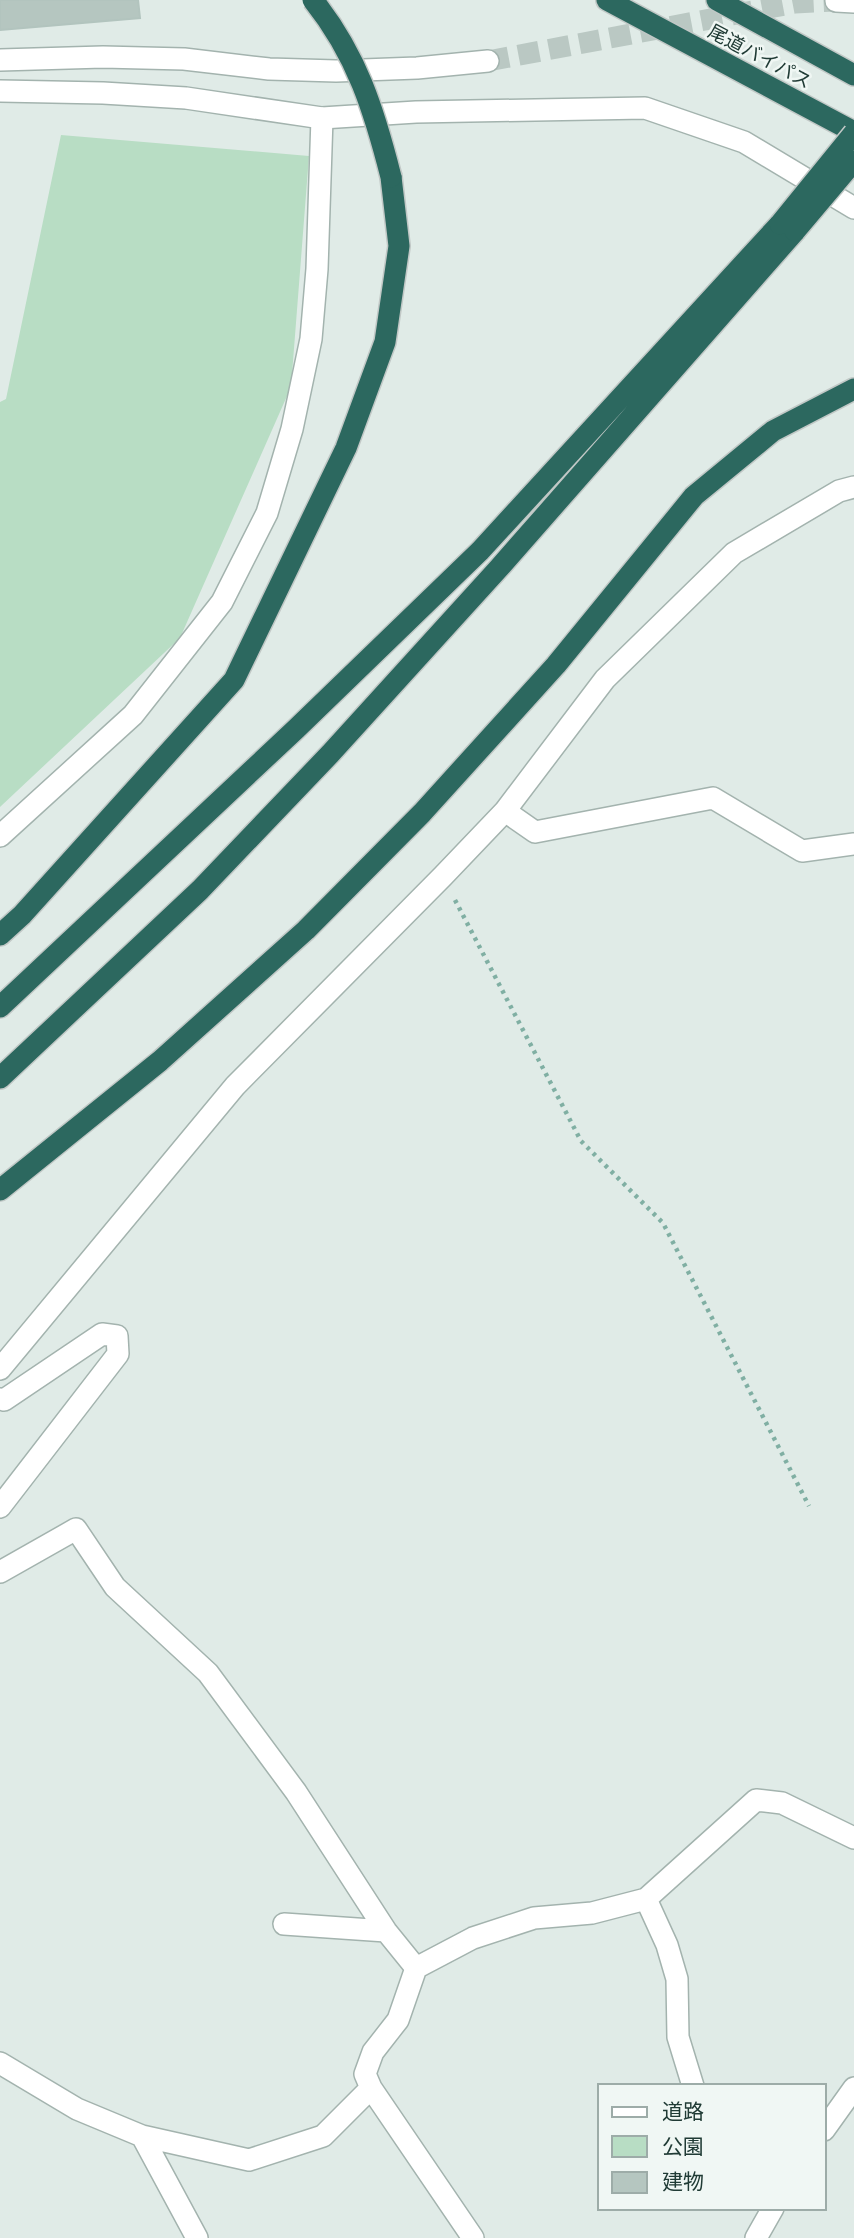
<svg xmlns="http://www.w3.org/2000/svg" width="854" height="2238" font-family="Jost,'Noto Sans JP',sans-serif">
<style>
.green{fill:#b8ddc4}
.building{fill:#b5c6c0;stroke:#b2c4be;stroke-width:2}
.lines{fill:none;stroke-linecap:round;stroke-linejoin:round}
.tertiary-tunnel{stroke:#bac8c3;stroke-width:21;stroke-dasharray:21 10;stroke-linecap:butt}
.minor-casing{stroke:#a3b3ae;stroke-width:24}
.tertiary-casing{stroke:#a3b3ae;stroke-width:24}
.motorway-casing{stroke:#c1c8c6;stroke-width:24}
.path{stroke:#80afa3;stroke-width:4.5;stroke-dasharray:3.5 5;stroke-linecap:butt}
.minor{stroke:#fff;stroke-width:21}
.tertiary{stroke:#fff;stroke-width:21}
.motorway{stroke:#2c685f;stroke-width:21}
.motorway-bridge-casing{stroke:#c1c8c6;stroke-width:24;stroke-linecap:butt}
.motorway-bridge{stroke:#2c685f;stroke-width:21}
.labels{text-anchor:middle;stroke-width:5;stroke-linejoin:round;paint-order:stroke}
.street-label{font-size:19px;fill:#203b35;stroke:#f0f7f4}
</style>
<rect width="100%" height="100%" fill="#e0ebe7"/>
<path class="green" d="M61 135 309 156 291 387 180 638 0 807V402L6 399Z"/>
<path class="building" d="M0 0H138L140 18 0 30Z"/>
<g class="lines">
<path class="tertiary-tunnel" d="M488 61 795 3 836 1"/>
<defs>
<path id="minor" d="M505 811 535 832 713 798 802 851 854 844
M0 836 133 715 222 602 267 513 292 429 311 339 317 269 322 118
M0 1369 235 1086 443 876 505 811 605 679 734 553 839 491 854 487
M0 1399 4 1400 102 1334 117 1336 118 1354 0 1507
M0 1572 76 1529 115 1587 208 1673 296 1792 386 1931 416 1968
M646 1899 667 1945 677 1979 678 2037 693 2086
M284 1924 386 1931
M0 2063 77 2109 142 2136 249 2160 323 2136 371 2088
M824 2130 854 2088
M142 2136 197 2238
M473 2238 371 2088 365 2074 373 2052 398 2020 416 1968 473 1938 534 1918 592 1913 646 1899 756 1800 782 1803 854 1838
M756 2238 773 2208"/>
<path id="tertiary" d="M836 1 854 2
M0 60 103 57 184 59 269 69 336 71 417 68 488 61
M0 91 103 93 186 98 322 118 416 112 645 108 744 142 854 208"/>
<path id="motorway" d="M607 0 854 132
M717 0 854 75
M0 935 22 915 234 680 346 448 385 342 399 246 391 177
M0 1007 296 729 480 551 780 224
M0 1078 200 890 330 754 499 568 795 231
M0 1190 160 1061 306 930 422 813 556 665 694 496 773 431 854 389"/>
</defs>
<use href="#minor" class="minor-casing"/>
<use href="#tertiary" class="tertiary-casing"/>
<use href="#motorway" class="motorway-casing"/>
<path class="path" d="M455 900 581 1141 663 1223 809 1506"/>
<use href="#minor" class="minor"/>
<use href="#tertiary" class="tertiary"/>
<use href="#motorway" class="motorway"/>
<defs>
<path id="motorway-bridge" d="M313 0C357 55 374 110 391 177
M780 224 854 133
M795 231 854 161"/>
</defs>
<use href="#motorway-bridge" class="motorway-bridge-casing"/>
<use href="#motorway-bridge" class="motorway-bridge"/>
</g>
<g class="labels">
<g class="street-label">
<text transform="translate(760 56) rotate(28)" y="7">尾道バイパス</text>
</g>
</g>
<rect x="598" y="2084" width="228" height="126" fill="#f0f7f4" stroke="#9daca8" stroke-width="2"/>
<rect x="612" y="2107" width="35" height="10" fill="#ffffff" stroke="#9daca8" stroke-width="2"/>
<text x="662" y="2119" font-size="21" fill="#203b35">道路</text>
<rect x="612" y="2136" width="35" height="21" fill="#b8ddc4" stroke="#9daca8" stroke-width="2"/>
<text x="662" y="2154" font-size="21" fill="#203b35">公園</text>
<rect x="612" y="2172" width="35" height="21" fill="#b5c6c0" stroke="#9daca8" stroke-width="2"/>
<text x="662" y="2189" font-size="21" fill="#203b35">建物</text>
</svg>
